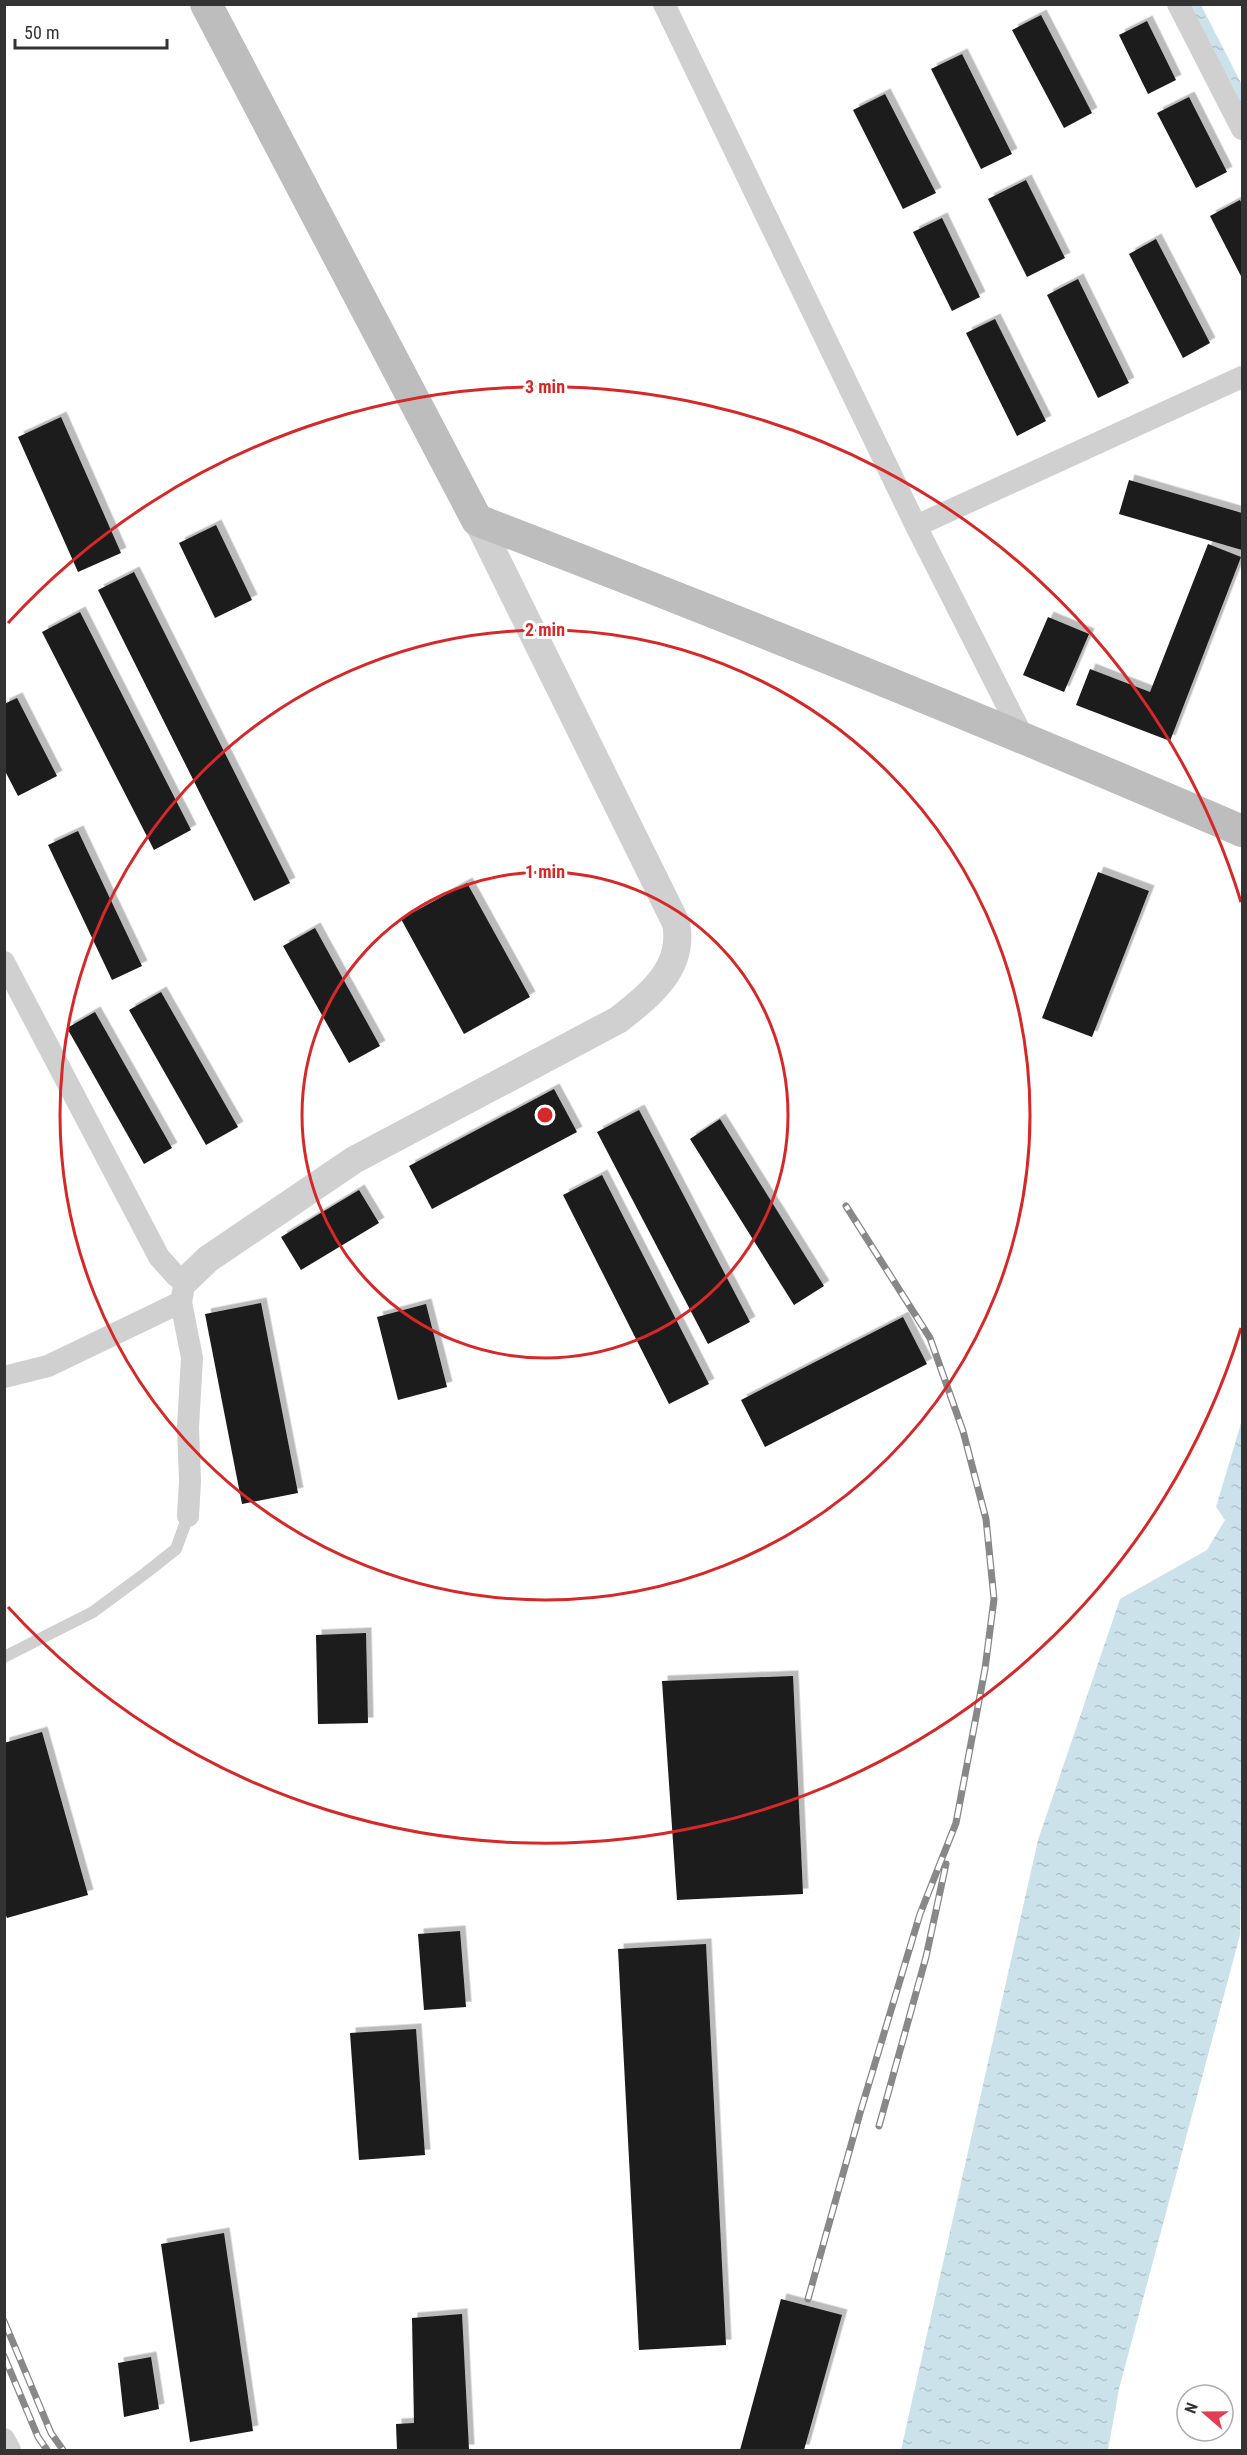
<svg xmlns="http://www.w3.org/2000/svg" width="1247" height="2455" font-family="'Roboto Condensed',sans-serif">
<style>
.water{fill:url(#water-ripples)}
.building{fill:#1a1a1a;filter:url(#shadow)}
.lines{fill:none;stroke-linecap:round;stroke-linejoin:round}
.service{stroke:#d0d0d0;stroke-width:12}
.minor{stroke:#d0d0d0;stroke-width:22}
.tertiary{stroke:#d0d0d0;stroke-width:28}
.secondary{stroke:#bdbdbd;stroke-width:32}
.rail-casing{stroke:#888;stroke-width:7}
.rail{stroke:#fff;stroke-width:4.5;stroke-dasharray:14;stroke-linecap:butt}
.ring{fill:none;stroke:#d62828;stroke-width:3}
.centre{fill:#d62828;stroke:#fff;stroke-width:3}
.ring-label{font-size:18px;text-anchor:middle;font-weight:bold;fill:#d62828;stroke:#fff;stroke-width:6;stroke-linejoin:round;paint-order:stroke}
</style>
<defs>
<pattern id="water-ripples" width="26" height="14" patternUnits="userSpaceOnUse" patternTransform="scale(1.5)"><rect width="26" height="14" fill="#cce2eb"/><path d="M2 4q2-2 4 0t4 0M15 11q2-2 4 0t4 0" fill="none" stroke="#b0c2ca"/></pattern>
<filter id="shadow"><feDropShadow dx="5.5" dy="-5.5" stdDeviation="0" flood-color="#0004"/></filter>
</defs>
<rect width="100%" height="100%" fill="#fff"/>
<path class="water" d="M1186 5H1201L1242 85V116Z
M1242 1420V1810L1240 1935 1119 2389 1108 2450H901L1038 1840 1120 1599 1207 1550 1225 1520 1216 1507Z"/>
<path class="building" d="M1041 15 1092 113 1064 128 1012 30Z
M1147 21 1176 80 1148 94 1119 35Z
M962 54 1012 154 981 169 931 69Z
M885 94 936 193 903 209 853 110Z
M1189 97 1227 172 1196 188 1157 113Z
M1026 180 1065 258 1027 277 988 199Z
M1240 200 1242 204V278L1210 216Z
M942 218 980 297 952 311 913 232Z
M1156 239 1210 343 1183 358 1129 254Z
M1078 279 1129 383 1098 398 1047 295Z
M995 319 1046 421 1017 436 966 333Z
M61 417 121 553 78 572 18 437Z
M1129 480 1242 513V550L1119 514Z
M216 525 252 600 215 618 179 543Z
M1208 544 1241 557 1170 741 1076 705 1090 669 1150 692Z
M134 572 290 883 254 901 98 590Z
M80 612 191 830 154 850 42 632Z
M1048 617 1089 634 1064 692 1023 675Z
M17 698 57 776 18 796 4 769V704Z
M78 831 142 966 112 980 48 845Z
M1098 872 1149 891 1092 1037 1042 1018Z
M467 883 530 997 464 1034 401 919Z
M315 928 380 1046 349 1063 283 946Z
M161 992 238 1127 206 1145 129 1010Z
M95 1012 172 1148 144 1164 67 1028Z
M554 1089 577 1132 432 1209 409 1166Z
M639 1110 750 1322 708 1344 597 1132Z
M720 1119 824 1286 794 1305 690 1139Z
M602 1175 709 1384 669 1404 563 1195Z
M359 1190 379 1223 301 1270 281 1237Z
M261 1303 298 1493 242 1504 205 1314Z
M426 1304 447 1387 398 1400 377 1317Z
M903 1317 927 1364 765 1447 741 1400Z
M366 1633 368 1723 318 1724 316 1635Z
M793 1676 803 1894 677 1900 662 1681Z
M42 1732 88 1895 7 1918 4 1911V1743Z
M460 1931 466 2007 424 2010 418 1934Z
M706 1944 726 2345 639 2350 618 1949Z
M416 2029 425 2155 359 2160 350 2033Z
M224 2233 253 2431 190 2442 161 2244Z
M781 2299 842 2315 804 2450H740Z
M462 2314 469 2450H397L396 2424 414 2423 412 2318Z
M151 2357 159 2409 124 2417 118 2363Z"/>
<g class="lines">
<path class="service" d="M4 1657 93 1612 147 1572 176 1549 188 1516"/>
<path class="minor" d="M664 4 916 526 1023 737
M1178 4 1242 129
M916 526 1242 377
M4 962 159 1257 176 1276 185 1281 181 1302 192 1358 188 1427 190 1481 188 1516
M4 1377 48 1366 181 1302
M4 2439 10 2450"/>
<path class="tertiary" d="M185 1281 208 1259 354 1160 618 1020C650 995 685 968 676 923L477 520"/>
<path class="secondary" d="M206 4 477 520C734 619 990 722 1242 831"/>
<defs>
<path id="rail" d="M879 2126 926 1957 946 1864
M808 2299 860 2113 920 1914 956 1823 985 1669 994 1599 986 1519 963 1431 930 1338 846 1206
M4 2321 51 2433 63 2450
M4 2356 38 2437 47 2450"/>
</defs>
<use href="#rail" class="rail-casing"/>
<use href="#rail" class="rail"/>
</g>
<g class="ring">
<circle cx="545" cy="1115" r="243"/>
<circle cx="545" cy="1115" r="485"/>
<path d="M1241 1328A728 728 0 0 1 8 1607M8 623A728 728 0 0 1 1241 902"/>
</g>
<circle cx="545" cy="1115" r="9" class="centre"/>
<g class="ring-label">
<text x="545" y="393">3 min</text>
<text x="545" y="636">2 min</text>
<text x="545" y="878">1 min</text>
</g>
<rect width="1247" height="2455" fill="none" stroke="#333333" stroke-width="12"/>
<g transform="translate(1205 2413) rotate(290)"><circle r="28" fill="#ffffff" stroke="#adadad" stroke-width="1.5"/>
<path d="M0-4.5L10 22L0 15L-10 22Z" fill="#e23d55"/>
<text y="-9" font-size="16" font-weight="bold" text-anchor="middle" fill="#333333">N</text>
</g>
<path d="M15 39v9h152v-9" fill="none" stroke="#333333" stroke-width="3"/>
<text x="24" y="39" font-size="18" fill="#333333" stroke="#ffffff" stroke-width="4.5" paint-order="stroke">50 m</text>
</svg>
